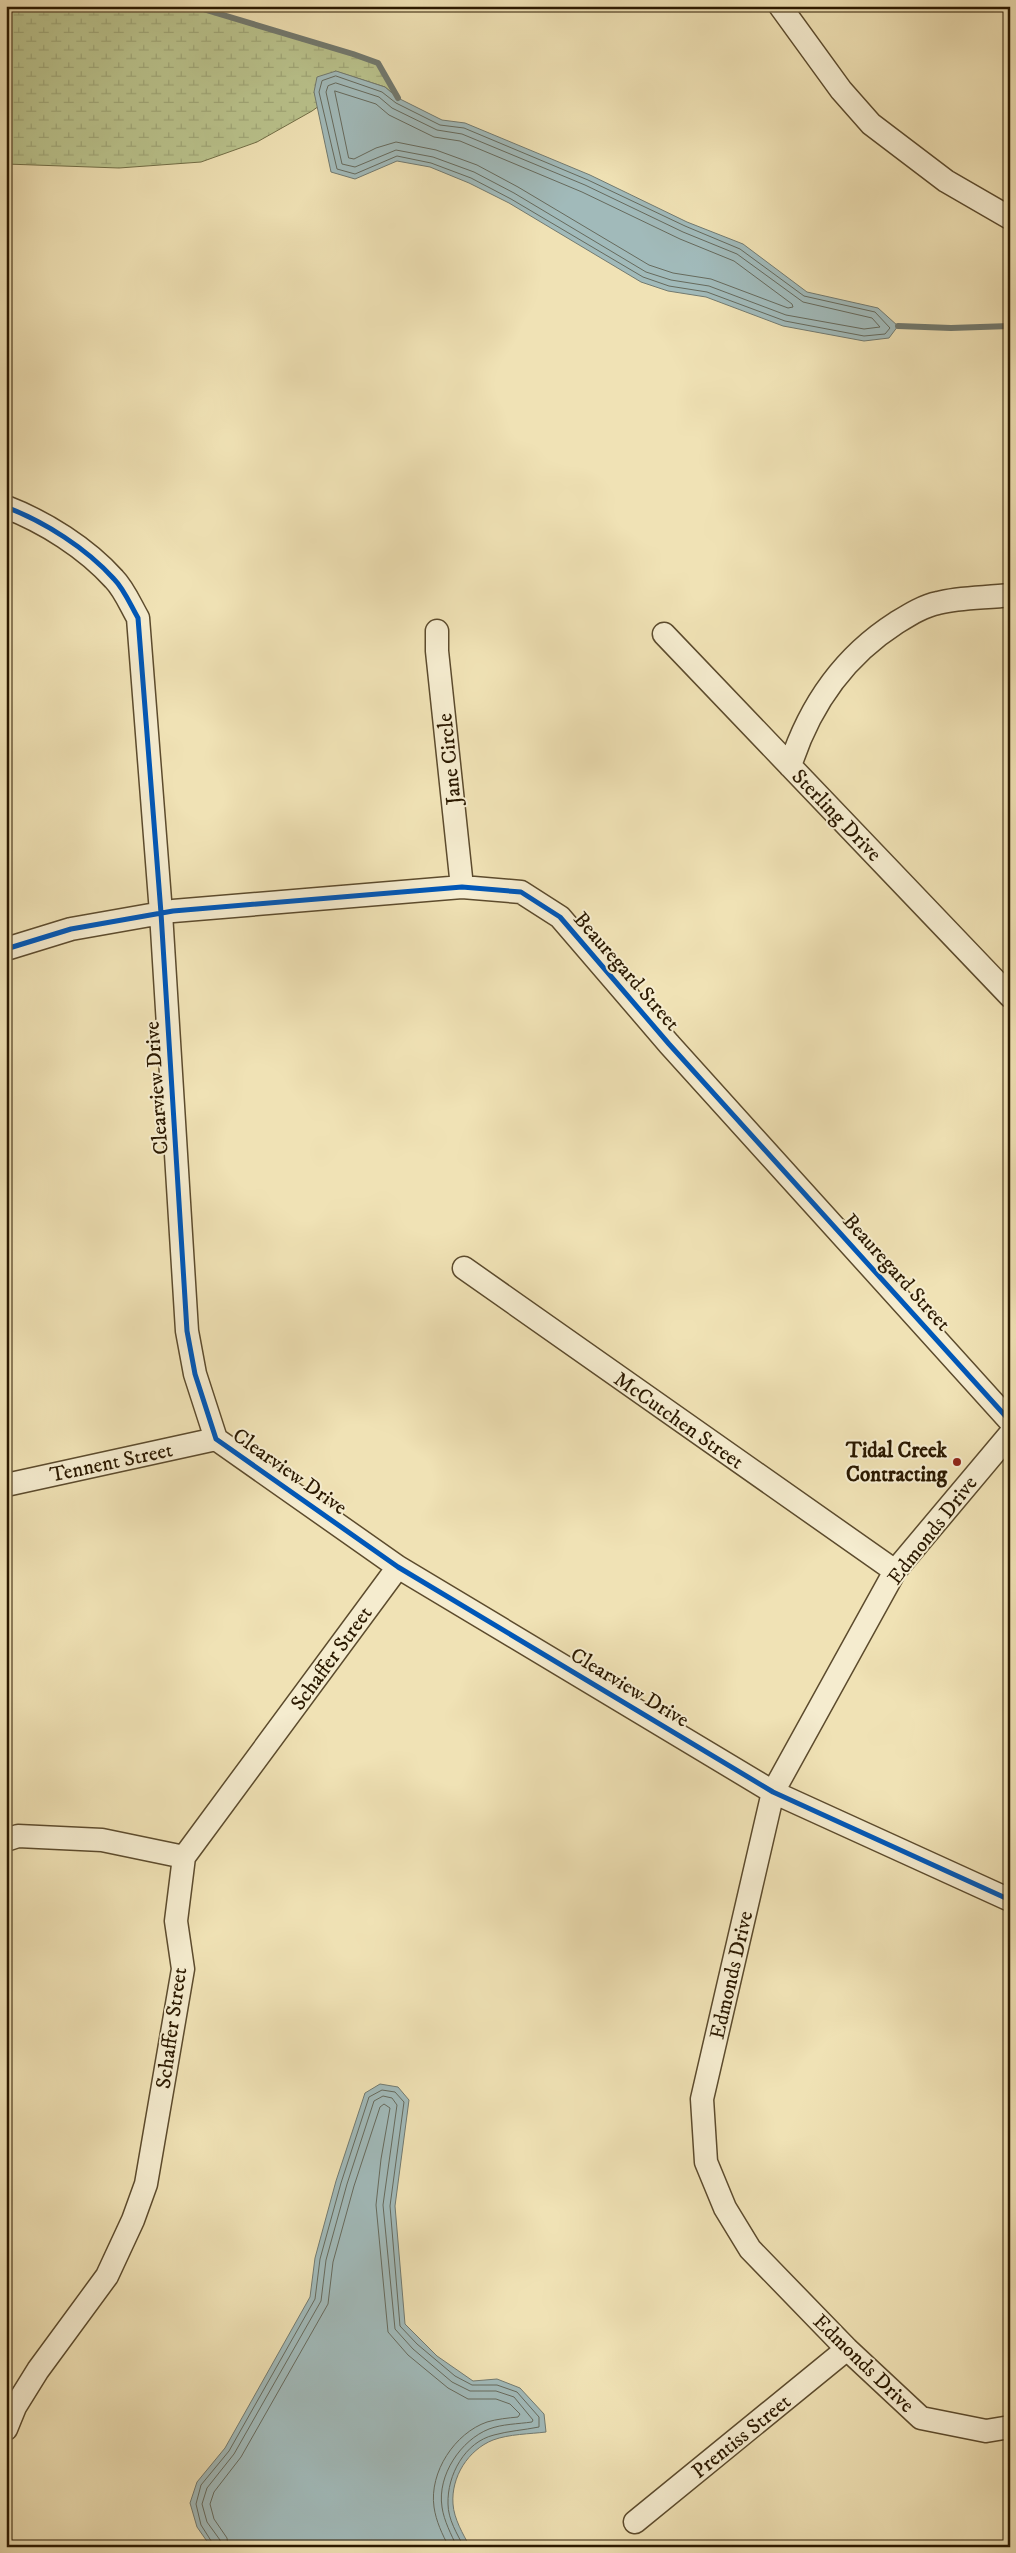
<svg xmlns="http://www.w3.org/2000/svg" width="1016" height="2553" font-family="'IM FELL DW Pica',serif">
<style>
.wetland{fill:url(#wetland-marsh);stroke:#726e46}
.water{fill:#a1baba;stroke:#727a70}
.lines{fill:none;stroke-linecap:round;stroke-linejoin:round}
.shore{stroke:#666a5d;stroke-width:1}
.stream{stroke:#727a70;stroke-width:6}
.minor-casing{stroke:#5c4b2d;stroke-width:25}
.minor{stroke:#f5eccf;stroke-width:22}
.cycleway-casing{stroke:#f5eccf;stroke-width:8}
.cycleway{stroke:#0057b8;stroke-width:5}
.poi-dot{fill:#8f2418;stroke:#f5eccf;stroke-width:2}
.labels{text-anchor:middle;stroke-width:4;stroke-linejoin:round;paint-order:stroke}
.street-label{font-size:21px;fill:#2b1900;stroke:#f5eccf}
.poi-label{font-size:21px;font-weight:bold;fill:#2b1900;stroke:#f5eccf;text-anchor:end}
</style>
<defs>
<pattern id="wetland-marsh" width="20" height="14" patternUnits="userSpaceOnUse" patternTransform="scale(1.25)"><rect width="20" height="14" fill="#bac38d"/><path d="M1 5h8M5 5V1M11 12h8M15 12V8" fill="none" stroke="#a0a778"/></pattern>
</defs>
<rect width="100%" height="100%" fill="#f0e2b5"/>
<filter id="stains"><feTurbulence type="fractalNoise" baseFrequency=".004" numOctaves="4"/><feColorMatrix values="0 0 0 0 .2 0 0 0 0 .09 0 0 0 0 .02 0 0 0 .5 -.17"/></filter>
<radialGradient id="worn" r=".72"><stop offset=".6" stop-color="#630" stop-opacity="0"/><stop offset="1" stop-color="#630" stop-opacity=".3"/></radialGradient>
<path class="wetland" d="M6 6H193L353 54 378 63 398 98 385 87 335 71 314 92 319 106 312 111 257 142 201 162 119 168 6 164Z"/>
<path class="water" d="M336 71 385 87 398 98 442 120 465 123 590 175 687 222 743 244 807 292 878 308 898 326 889 338 864 341 783 326 706 297 668 291 641 282 509 203 469 183 430 167 397 161 355 179 331 172 314 92 317 77Z
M380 2084 398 2087 409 2100 395 2206 405 2324 437 2356 473 2381 497 2379 520 2388 544 2414 546 2432C530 2434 509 2434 493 2440 468 2450 451 2477 453 2504 454 2519 463 2534 470 2547H211L197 2527 190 2503 197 2482 225 2448 310 2297 315 2258 336 2181 365 2093Z"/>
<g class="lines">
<path class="shore" d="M336 76 382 92 396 103 440 125 464 128 588 180 685 226 740 249 804 296 875 312 890 328 885 334 864 336 785 321 707 292 669 286 643 277 511 199 471 178 431 163 397 156 355 174 337 169 319 92 322 81Z
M336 83 379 97 392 108 437 130 462 134 585 185 683 232 737 254 803 302 872 318 880 327 864 329 786 315 709 286 671 280 646 272 514 193 474 172 433 157 396 150 355 167 342 164 326 92 328 86Z
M335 91 376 104 389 115 434 137 460 141 582 192 680 239 734 261 792 304 793 307 788 308 711 279 673 273 649 265 518 187 477 165 436 150 396 142 376 148 354 159 349 158Z
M215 2547 201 2525 196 2504 201 2485 229 2451 315 2299 320 2259 341 2183 369 2097 382 2090 395 2092 404 2102 390 2206 400 2326 417 2344 455 2376 472 2385H497L517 2392 539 2417V2427C524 2430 508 2431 494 2435 465 2442 447 2475 448 2504 448 2519 457 2534 464 2547
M221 2547 220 2540 207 2522 202 2504 207 2488 234 2454 321 2301 326 2260 347 2184 374 2101 383 2096 392 2098 397 2105 383 2205 395 2329 413 2349 452 2382 470 2391H496L514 2397 533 2420 532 2422C518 2424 502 2424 489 2429 461 2440 437 2475 442 2507 444 2521 451 2534 457 2547
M228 2547 227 2538 214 2519 210 2504 214 2492 241 2457 328 2304 333 2262 354 2186 380 2107 384 2104 390 2108 381 2159 376 2205 388 2332 408 2355 448 2388 468 2399H496L510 2404 520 2414 518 2417C508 2418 497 2419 487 2422 455 2433 429 2472 434 2507 436 2521 442 2534 449 2547"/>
<path class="stream" d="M193 6 353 54 378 63 398 98
M898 326 951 328 1010 326"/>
<defs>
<path id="minor" d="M780 6 841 90 871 124 946 181 1010 218
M6 507C45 522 86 548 114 579 124 589 131 606 138 618L161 913 187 1331 195 1374 216 1439 398 1567 773 1792 1010 1900
M437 631V651L462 887
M664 634 1010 996
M790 766C809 707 843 657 896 623 909 615 923 606 938 603 960 597 986 598 1010 595
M6 949 71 929 173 911 462 887 521 892 560 917 669 1044 1010 1421
M464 1268 895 1571
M1010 1434 895 1571 773 1792 702 2099 706 2162 725 2208 750 2249 847 2349 921 2418 986 2431 1010 2427
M6 1485 216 1439
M6 1840 18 1836 102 1840 184 1857
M6 2429 15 2407 38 2370 107 2276 133 2220 146 2184 183 1969 176 1921 184 1857 398 1567
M635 2522 847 2349"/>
</defs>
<use href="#minor" class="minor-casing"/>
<use href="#minor" class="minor"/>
<defs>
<path id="cycleway" d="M6 507C45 522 86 548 114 579 124 589 131 606 138 618L161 913 187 1331 195 1374 216 1439 398 1567 773 1792 1010 1900
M6 949 71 929 173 911 462 887 521 892 560 917 669 1044 1010 1421"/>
</defs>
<use href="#cycleway" class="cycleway-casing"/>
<use href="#cycleway" class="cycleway"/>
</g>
<circle class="poi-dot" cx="957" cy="1462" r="5"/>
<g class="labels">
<g class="street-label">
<text transform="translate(449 759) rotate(-96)" y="7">Jane Circle</text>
<text transform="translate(837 815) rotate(46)" y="7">Sterling Drive</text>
<text transform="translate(627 971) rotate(49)" y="7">Beauregard Street</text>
<text transform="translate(156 1088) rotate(-94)" y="7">Clearview Drive</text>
<text transform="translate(897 1272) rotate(48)" y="7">Beauregard Street</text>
<text transform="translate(679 1420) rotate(35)" y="7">McCutchen Street</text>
<text transform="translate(111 1462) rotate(-12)" y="7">Tennent Street</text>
<text transform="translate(290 1471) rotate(35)" y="7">Clearview Drive</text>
<text transform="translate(932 1530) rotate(-52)" y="7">Edmonds Drive</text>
<text transform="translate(331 1658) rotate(-54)" y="7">Schaffer Street</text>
<text transform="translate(630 1687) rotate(31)" y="7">Clearview Drive</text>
<text transform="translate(731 1975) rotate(-77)" y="7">Edmonds Drive</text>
<text transform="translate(171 2028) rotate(-82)" y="7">Schaffer Street</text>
<text transform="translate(864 2363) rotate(44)" y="7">Edmonds Drive</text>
<text transform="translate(741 2436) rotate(-39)" y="7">Prentiss Street</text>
</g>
<g class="poi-label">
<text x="947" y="1457">Tidal Creek<tspan x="947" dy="24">Contracting</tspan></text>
</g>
</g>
<rect width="1016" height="2553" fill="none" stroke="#f0e2b5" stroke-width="25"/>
<rect x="8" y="8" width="1001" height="2538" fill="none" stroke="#2b1900" stroke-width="2.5"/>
<rect x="12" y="12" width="991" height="2528" fill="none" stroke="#2b1900"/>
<rect width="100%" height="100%" filter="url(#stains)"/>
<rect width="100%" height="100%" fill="url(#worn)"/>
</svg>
